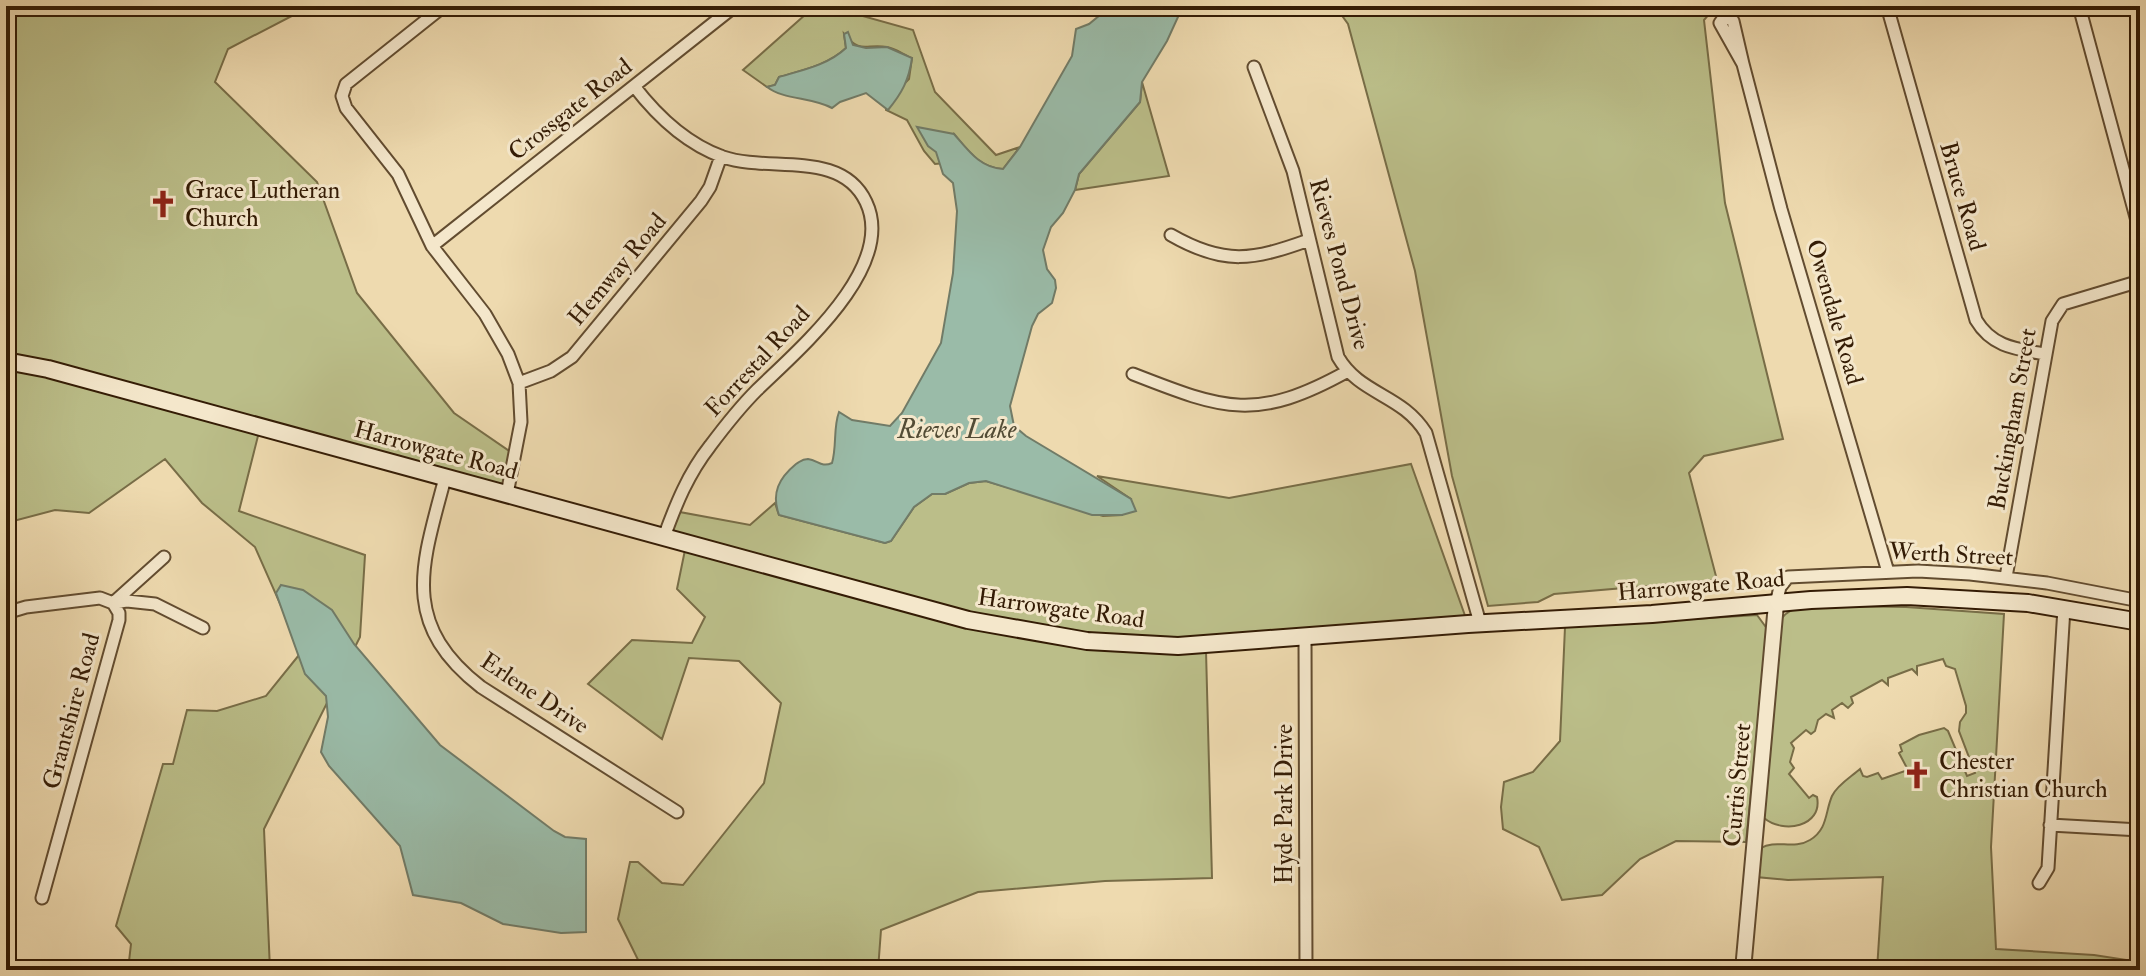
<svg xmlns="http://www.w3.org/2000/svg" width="2146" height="976" font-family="'IM FELL Double Pica',serif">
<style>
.green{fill:#bbbe89;stroke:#786d47;stroke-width:2}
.water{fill:#9abba8;stroke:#717b67;stroke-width:2}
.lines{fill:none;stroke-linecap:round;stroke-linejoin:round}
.stream{stroke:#717b67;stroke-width:3}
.minor-casing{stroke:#624c30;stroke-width:15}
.tertiary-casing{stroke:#624c30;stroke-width:18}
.secondary-casing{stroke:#341c05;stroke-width:20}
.minor{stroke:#f4e7cb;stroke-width:11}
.tertiary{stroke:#f4e7cb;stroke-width:14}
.secondary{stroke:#f4e7cb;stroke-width:16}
.labels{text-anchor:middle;stroke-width:6;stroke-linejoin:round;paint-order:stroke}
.street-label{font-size:24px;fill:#341c05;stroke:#f4e7cb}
.poi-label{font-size:24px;fill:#341c05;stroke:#f4e7cb;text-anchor:start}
.water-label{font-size:26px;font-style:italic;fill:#534c36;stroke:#f4e7cb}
</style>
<rect width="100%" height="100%" fill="#eedaaf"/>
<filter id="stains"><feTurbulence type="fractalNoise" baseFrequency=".0025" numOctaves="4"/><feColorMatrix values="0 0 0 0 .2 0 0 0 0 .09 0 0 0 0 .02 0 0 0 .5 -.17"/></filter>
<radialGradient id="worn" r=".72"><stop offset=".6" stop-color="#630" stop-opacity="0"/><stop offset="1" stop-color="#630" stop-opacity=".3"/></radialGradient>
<path class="green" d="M6 6H311L228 49 215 82 317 182 357 293 454 413 515 455 507 494 6 361Z
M815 6H827L913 30 935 92 996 155 1020 147 1003 169C980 168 968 151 954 134L945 163 935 164 924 151 907 120 886 110 887 101 909 79 912 58C904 55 895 48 887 47 866 43 861 55 844 34L846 48C828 65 803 70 779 77L775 85 767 87 743 70Z
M1335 6H1716L1704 20 1725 203 1783 439 1704 456 1689 473 1717 580 1554 594 1538 602 1488 606 1452 476 1415 271 1348 24Z
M1142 82 1169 176 1075 190 1079 174 1140 102Z
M6 369 49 376 259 432 239 511 365 555 360 637 264 829 270 970H128L131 944 116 926 163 764H173L187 710 217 711 266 696 299 655 282 608 255 547 202 503 165 459 89 513 55 510 6 523Z
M1411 464 1468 624 1222 644 1068 638 664 537 674 511 750 525 775 503 779 515 885 543 891 541 914 507 932 494H945L969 483 986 481 1103 516 1122 515 1131 499 1097 476 1229 498Z
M685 550 904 609 1206 651 1212 878 1105 881 978 892 881 930 878 970H643L618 919 630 862H638L662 883 683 885 764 783 781 703 739 661 689 658 662 739 588 684 632 640 692 643 705 617 677 589Z
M1835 606 1906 607 2004 614 1991 847 1996 949 2094 955 2140 962V970H2093L2016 964 2017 970H1877L1883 877 1788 880 1756 877 1761 848C1775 839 1794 850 1810 840 1828 829 1825 812 1832 796 1837 785 1851 777 1860 769L1863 776 1867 777 1878 773 1882 779 1908 770 1899 753 1902 751 1900 745 1919 735 1944 728 1948 731 1967 776 1975 773 1959 731 1960 722 1966 713V706L1955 669 1946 666 1943 659 1917 666V674L1912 669 1888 678V685L1882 680 1851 697 1853 703 1848 708 1842 703 1832 710 1834 718 1826 714 1818 720 1815 731 1811 734 1806 730 1791 743 1794 748 1790 762 1794 768 1789 774 1809 798 1813 795 1817 797C1823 827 1783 834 1764 818L1782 618C1793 603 1818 607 1835 606Z
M1757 615 1768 630 1746 842 1676 841 1640 859 1602 895 1562 900 1539 847 1503 829 1501 807 1504 782 1533 772 1560 741 1565 627Z"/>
<path class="water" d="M1111 6H1183L1167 41 1142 82 1140 102 1079 174 1075 190 1063 213 1051 227 1043 250 1047 269 1055 280 1056 288 1052 303 1038 314 1032 326 1010 406 1014 426 1026 436 1131 499 1136 511 1122 515H1092L986 481 969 483 945 494H932L914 507 891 541 885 543 779 515C771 493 779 478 796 464 801 461 802 459 808 459 818 460 821 468 832 463 837 446 833 428 839 412L852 420 890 426 902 413 941 343 953 273 957 211 953 183 943 174 936 152 928 146 917 127 954 134C968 150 980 168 1003 169L1020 147 1072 56 1076 29 1089 24Z
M848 32 853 45 866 48 887 47 912 58C909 80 902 93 888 110L866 93 840 102 832 108C812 97 784 100 767 87L775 85 779 77C803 70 828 65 846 48L844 34Z
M281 585 303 590 332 610 354 644 440 745 554 831 565 837 586 839V932L561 933 503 924 461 903 413 895 400 846 329 766 321 752 328 717 326 696 305 674 276 593Z"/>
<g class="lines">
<path class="stream" d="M755 970V964"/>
<defs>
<path id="minor" d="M444 6 346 84 342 96 346 108 398 174 432 246 485 314 508 354 519 383 521 422 507 494
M1887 6 1976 320C1992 347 2016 349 2045 354
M2079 6 2140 232
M1743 64 1733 21 1725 16 1720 23 1743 64 1781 209 1888 572
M1254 67 1293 171 1338 357C1360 395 1402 394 1426 433L1480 623
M634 86C657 116 687 144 723 157 770 173 841 149 866 202 897 267 798 350 757 390 740 407 725 426 710 446 688 474 676 504 664 537
M1171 235C1225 266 1253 260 1309 240
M432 246 735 6
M1133 374C1225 410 1256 422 1348 371
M519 383 551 371 572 357 701 201 710 187 721 156
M445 478C422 565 399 623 481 687L677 812
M2006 577 2052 321 2063 304 2140 281
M1776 604 1780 587 1788 577 1918 571 1970 574 2047 583 2140 601
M6 613 26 607 100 598 113 603 127 601 155 604 203 628
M1305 638 1306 970
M2050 825 2140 830
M2039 883 2048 868 2064 608
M42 898 119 620V613L113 603 164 557"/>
<path id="tertiary" d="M1743 970 1776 604"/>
<path id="secondary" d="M6 361 48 369 968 620 1087 641 1178 646 1468 624 1652 614 1811 600 1907 596 2028 603 2140 622"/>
</defs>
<use href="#minor" class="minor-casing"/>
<use href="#tertiary" class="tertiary-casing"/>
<use href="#secondary" class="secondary-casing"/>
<use href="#minor" class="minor"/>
<use href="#tertiary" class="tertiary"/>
<use href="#secondary" class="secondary"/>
</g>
<defs>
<symbol id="church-bare" viewBox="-9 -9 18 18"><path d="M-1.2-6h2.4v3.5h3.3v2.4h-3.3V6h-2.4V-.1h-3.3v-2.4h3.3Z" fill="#8f2418" stroke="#f4e7cb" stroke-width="2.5" paint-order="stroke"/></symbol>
</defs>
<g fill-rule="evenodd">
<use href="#church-bare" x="143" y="184" width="40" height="40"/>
<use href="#church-bare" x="1897" y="755" width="40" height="40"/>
</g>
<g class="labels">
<g class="street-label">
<text transform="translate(570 109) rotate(-38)" y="8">Crossgate Road</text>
<text transform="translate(1963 196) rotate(74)" y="8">Bruce Road</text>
<text transform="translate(1340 264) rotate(75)" y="8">Rieves Pond Drive</text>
<text transform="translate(617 269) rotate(-50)" y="8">Hemway Road</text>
<text transform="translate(1835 312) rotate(74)" y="8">Owendale Road</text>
<text transform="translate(757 361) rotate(-47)" y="8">Forrestal Road</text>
<text transform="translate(2012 419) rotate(-80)" y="8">Buckingham Street</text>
<text transform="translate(436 450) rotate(15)" y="8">Harrowgate Road</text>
<text transform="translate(1951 554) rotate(3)" y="8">Werth Street</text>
<text transform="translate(1701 585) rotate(-5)" y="8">Harrowgate Road</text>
<text transform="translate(1061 608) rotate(8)" y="8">Harrowgate Road</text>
<text transform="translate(535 693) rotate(34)" y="8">Erlene Drive</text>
<text transform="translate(71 711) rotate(-75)" y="8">Grantshire Road</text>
<text transform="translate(1737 785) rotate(-85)" y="8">Curtis Street</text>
<text transform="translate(1284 804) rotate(-90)" y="8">Hyde Park Drive</text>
</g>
<g class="poi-label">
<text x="185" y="198">Grace Lutheran<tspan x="185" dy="28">Church</tspan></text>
<text x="1939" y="769">Chester<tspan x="1939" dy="28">Christian Church</tspan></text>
</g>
<g class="water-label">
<text x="957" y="438">Rieves Lake</text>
</g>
</g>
<rect width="2146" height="976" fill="none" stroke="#eedaaf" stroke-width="32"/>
<rect x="8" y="8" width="2130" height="960" fill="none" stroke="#341c05" stroke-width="4"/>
<rect x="16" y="16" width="2114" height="944" fill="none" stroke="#341c05" stroke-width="2"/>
<rect width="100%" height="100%" filter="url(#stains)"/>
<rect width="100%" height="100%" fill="url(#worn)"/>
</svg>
